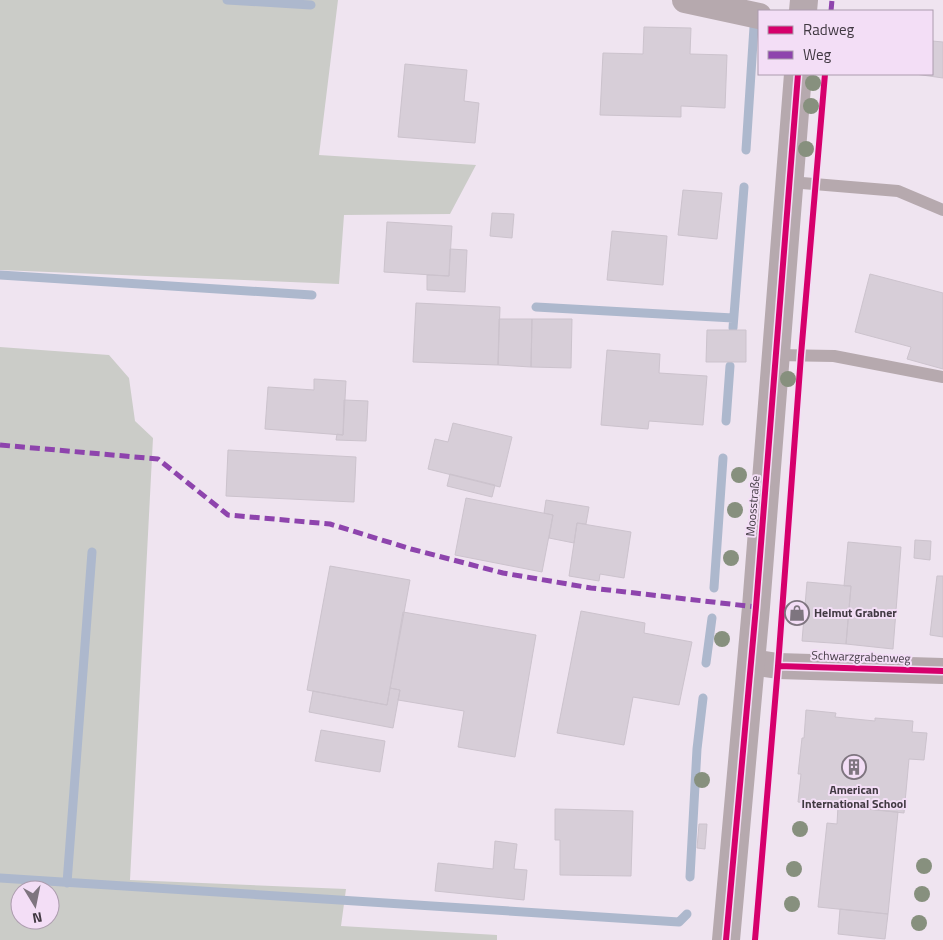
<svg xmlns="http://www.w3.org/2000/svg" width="943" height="940" font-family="'Titillium Web',sans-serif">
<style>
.green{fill:#cbccc8;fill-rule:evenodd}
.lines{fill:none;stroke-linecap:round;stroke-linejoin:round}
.stream{stroke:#adb8cd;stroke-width:9}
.building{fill:#d7ced8;stroke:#ccc3cd}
.service{stroke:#b6a9ae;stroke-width:12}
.minor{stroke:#b6a9ae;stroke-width:26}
.tertiary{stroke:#b6a9ae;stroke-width:28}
.quiet{stroke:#8e44ad;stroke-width:5;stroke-dasharray:10 5;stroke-linecap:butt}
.cycleway-casing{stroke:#f3def6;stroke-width:9}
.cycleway{stroke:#d6006c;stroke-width:6}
.tree{fill:#87907e}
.labels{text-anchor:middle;stroke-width:4;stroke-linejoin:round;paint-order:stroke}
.street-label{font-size:12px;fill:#413942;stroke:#f3def6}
.poi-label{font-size:12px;font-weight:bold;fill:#413942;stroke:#f3def6;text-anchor:start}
</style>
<rect width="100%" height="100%" fill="#efe4f0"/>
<path class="green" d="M0 0H338L319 155 476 165 450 214 344 215 339 284 0 270Z
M0 347 109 355 129 378 135 421 153 438 130 880 346 889 341 926 497 935V940H0ZM20 890H50V920H20Z"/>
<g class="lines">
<path class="stream" d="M227 0 311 5
M746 150 754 27
M0 275 312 295
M536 307 733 318
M733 328 744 187
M726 421 730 366
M714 588 723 458
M706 663 712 618
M690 877 697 749 703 698
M0 878 679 922 687 914
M67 883 92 552"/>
</g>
<path class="building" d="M644 27 691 28 690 54 727 55 725 108 681 106V117L600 115 603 53 643 54Z
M932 41 943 42V78L915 74H932Z
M405 64 467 70 464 101 479 103 475 143 398 137Z
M683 190 722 193 717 239 678 235Z
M492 213 514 214 512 238 490 236Z
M387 222 452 226 449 276 384 272Z
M612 231 667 236 663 285 607 280Z
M450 249 467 250 465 292 427 290V275L449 276Z
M870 274 943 293V369L907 359 911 347 855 332Z
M416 303 500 307 498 365 413 362Z
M499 319H532L531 367 498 365Z
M532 319H572L571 368 531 367Z
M707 330H746V362H706Z
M607 350 660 354 659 373 707 376 703 425 649 421 648 429 601 425Z
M314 379 346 381 343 435 265 429 268 387 314 390Z
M344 400 368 401 366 441 336 440 337 434 343 435Z
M453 423 512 437 500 487 428 469 435 439 448 442Z
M228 450 356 457 354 502 226 496Z
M450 474 495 485 492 497 447 486Z
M466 498 553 515 542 572 455 555Z
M546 500 589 507 586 524 577 523 574 543 549 538 553 515 544 513Z
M577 523 631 532 624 578 600 574 599 581 569 576Z
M915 540 931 541 930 560 914 558Z
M848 542 901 547 893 649 846 644 851 586H844Z
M330 566 410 580 387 705 307 690Z
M937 576H943V637L930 635Z
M807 582 851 586 846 644 802 641Z
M581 611 645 623 644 633 692 642 679 705 633 697 624 745 557 733Z
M403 612 536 635 515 757 458 747 464 711 398 700 400 690 390 688Z
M390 688 400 690 393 728 309 712 313 691 387 705Z
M806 710 836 713 835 717 875 721V718L913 721 912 732 927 733 924 760 909 759 904 813 838 806 839 802 828 801V805L798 802 801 774H798L802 738H804Z
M321 730 385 741 380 772 315 761Z
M838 806 898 812 888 914 818 907 827 823 837 824Z
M555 809 633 811 631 876 560 875V840H555Z
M699 824H707L705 849 697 848Z
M495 841 517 844 514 869 527 870 524 900 435 891 438 863 493 869Z
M840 909 888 914 885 939 838 934Z"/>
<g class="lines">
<path class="service" d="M790 182 898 191 943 210
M776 355 834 356 943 377"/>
<path class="minor" d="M685 0 759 16
M751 662 778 666 943 671"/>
<path class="tertiary" d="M803 11 804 0
M726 940 756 607 798 74"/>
<path class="quiet" d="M831 11 832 0
M0 445 158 459 228 515 330 524 411 549 503 573 591 588 756 607"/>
<defs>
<path id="cycleway" d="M778 666 943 671
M726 940 756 607 798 74
M755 940 778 666 801 355 825 74"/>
</defs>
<use href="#cycleway" class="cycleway-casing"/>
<use href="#cycleway" class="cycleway"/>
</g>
<g class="tree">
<circle cx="813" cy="83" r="8"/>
<circle cx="811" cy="106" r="8"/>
<circle cx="806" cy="149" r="8"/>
<circle cx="788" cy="379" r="8"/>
<circle cx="739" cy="475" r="8"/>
<circle cx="735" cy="510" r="8"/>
<circle cx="731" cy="558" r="8"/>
<circle cx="722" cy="639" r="8"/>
<circle cx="702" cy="780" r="8"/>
<circle cx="800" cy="829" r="8"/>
<circle cx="924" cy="866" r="8"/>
<circle cx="794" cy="869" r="8"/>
<circle cx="922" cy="894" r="8"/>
<circle cx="792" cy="904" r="8"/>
<circle cx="919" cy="923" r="8"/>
</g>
<defs>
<symbol id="shop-ring" viewBox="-11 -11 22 22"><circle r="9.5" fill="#f3def6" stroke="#7e757f" stroke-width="1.5"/><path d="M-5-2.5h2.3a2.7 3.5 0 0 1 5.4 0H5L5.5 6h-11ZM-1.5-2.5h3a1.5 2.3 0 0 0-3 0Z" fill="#7e757f"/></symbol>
<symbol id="building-ring" viewBox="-11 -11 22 22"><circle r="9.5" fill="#f3def6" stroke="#7e757f" stroke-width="1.5"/><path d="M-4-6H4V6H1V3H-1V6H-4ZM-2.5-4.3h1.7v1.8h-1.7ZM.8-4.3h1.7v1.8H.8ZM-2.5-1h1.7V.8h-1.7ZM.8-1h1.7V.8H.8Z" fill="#7e757f"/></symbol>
</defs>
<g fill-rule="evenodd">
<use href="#shop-ring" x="783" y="599" width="28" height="28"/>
<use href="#building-ring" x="840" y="753" width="28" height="28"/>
</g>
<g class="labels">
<g class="street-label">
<text transform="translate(753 506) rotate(-85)" y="4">Moosstraße</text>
<text transform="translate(861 657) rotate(2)" y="4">Schwarzgrabenweg</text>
</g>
<g class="poi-label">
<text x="814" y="617">Helmut Grabner</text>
<text x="854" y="794" text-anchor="middle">American<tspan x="854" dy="14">International School</tspan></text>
</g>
</g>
<rect x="758" y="10" width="175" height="65" fill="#f3def6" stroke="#ac9cae"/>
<rect x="768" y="26" width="25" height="8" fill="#d6006c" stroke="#ac9cae"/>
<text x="803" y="35" font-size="15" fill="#413942">Radweg</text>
<rect x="768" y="51" width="25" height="8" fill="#8e44ad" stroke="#ac9cae"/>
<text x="803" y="60" font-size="15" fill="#413942">Weg</text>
<g transform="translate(35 905) rotate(170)"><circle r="24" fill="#f3def6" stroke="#ac9cae"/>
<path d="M0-4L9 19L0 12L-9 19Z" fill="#7e757f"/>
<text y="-8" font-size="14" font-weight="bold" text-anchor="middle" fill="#413942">N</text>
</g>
</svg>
